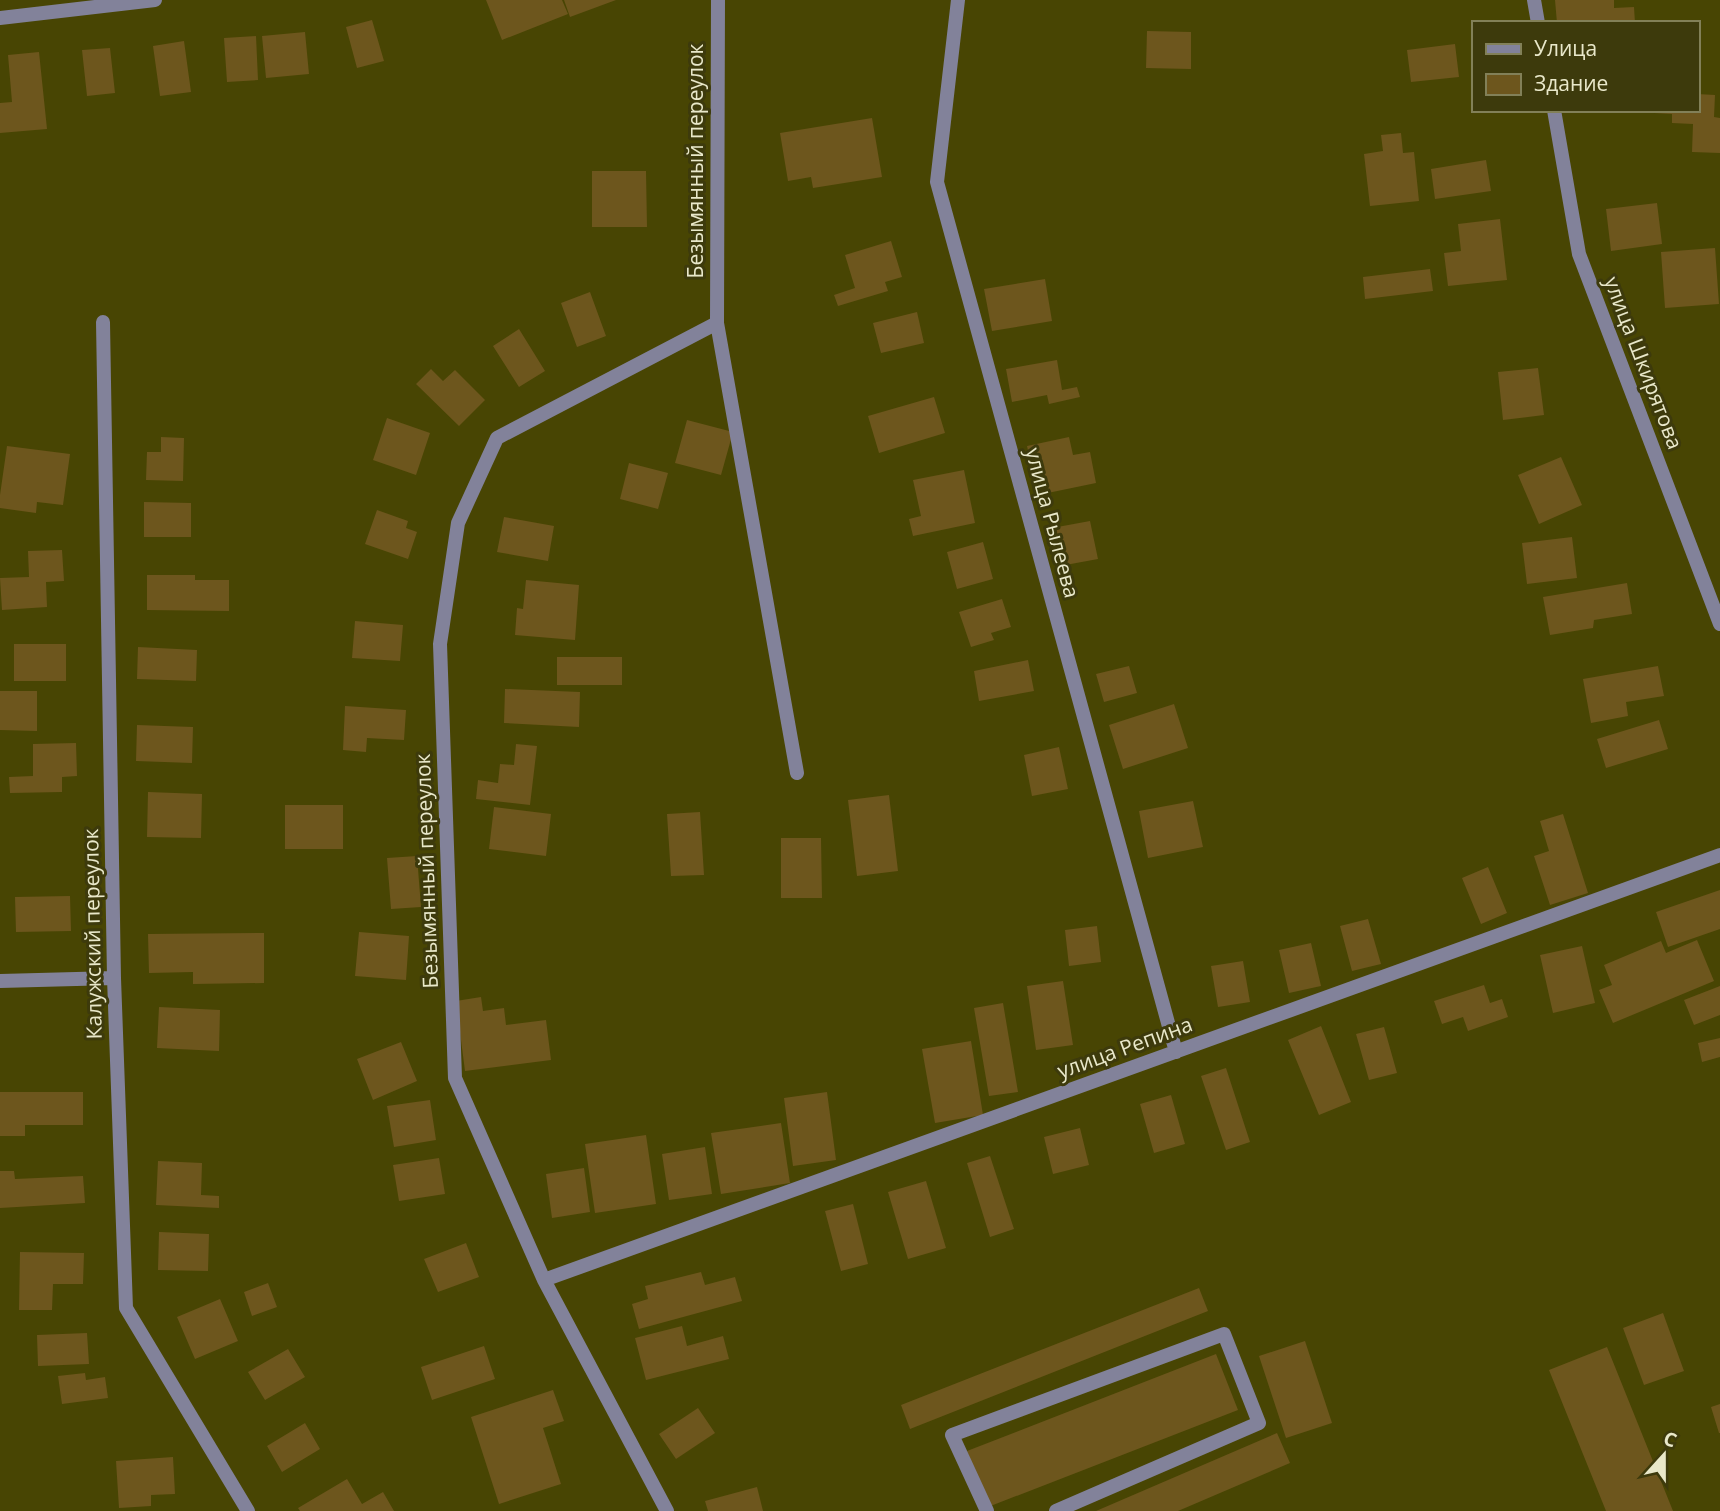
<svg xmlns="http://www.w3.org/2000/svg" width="1720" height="1511" font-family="'Open Sans',sans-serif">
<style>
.building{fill:#6d561d}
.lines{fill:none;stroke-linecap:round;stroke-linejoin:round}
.service{stroke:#82829a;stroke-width:14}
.minor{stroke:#82829a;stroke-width:14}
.labels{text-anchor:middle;stroke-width:6;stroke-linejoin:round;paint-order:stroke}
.street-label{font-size:21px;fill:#e9e8ca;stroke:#3d3a0c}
</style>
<rect width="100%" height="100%" fill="#484503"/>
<path class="building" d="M486 0H562L568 14 502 40Z
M564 0H616L570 17Z
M1555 0H1614V8L1634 7 1635 23H1602L1601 20 1557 23Z
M372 20 384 61 357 68 346 27Z
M1147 31 1191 32V69L1146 68Z
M305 32 309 74 266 78 262 36Z
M256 36 258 80 227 82 224 38Z
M184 41 191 92 160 96 153 46Z
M1455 44 1459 77 1411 82 1407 50Z
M110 48 115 93 87 96 82 50Z
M39 52 47 129 0 133V103L12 102 8 55Z
M1697 94 1715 95 1714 117 1720 118V153L1692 152 1693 124 1672 123V114L1637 112 1638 110H1697Z
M872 118 882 177 813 188 811 177 788 181 780 133Z
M1401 133 1403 153 1414 152 1419 201 1370 206 1364 154 1383 151 1381 135Z
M1486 160 1491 191 1435 199 1431 169Z
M592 171H646L647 227H592Z
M1657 203 1662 244 1611 251 1606 209Z
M1500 219 1507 280 1448 286 1444 253 1461 251 1458 224Z
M891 241 902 277 885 282 888 291 838 306 834 295 855 288 845 255Z
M1715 248 1719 304 1665 308 1661 252Z
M1430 269 1433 291 1365 299 1363 277Z
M1045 279 1052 321 992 331 984 289Z
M590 292 606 336 577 347 561 303Z
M917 312 924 343 881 353 873 323Z
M519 329 545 371 519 387 493 346Z
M1057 360 1062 390 1077 387 1080 397 1049 404 1047 395 1012 402 1006 369Z
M1538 368 1544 415 1503 420 1498 372Z
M431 369 443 381 455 370 485 400 459 426 416 384Z
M934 397 945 433 879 453 868 416Z
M387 418 430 433 416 475 373 460Z
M687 420 733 432 721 475 675 463Z
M161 437 184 438 183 481 146 480 147 452H161Z
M1069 437 1073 455 1090 452 1096 483 1038 495 1027 446Z
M7 446 70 454 63 505 37 502 36 513 0 508V495Z
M1561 457 1582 505 1539 524 1518 475Z
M629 463 668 473 658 509 620 499Z
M964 470 975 523 913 536 909 519 921 516 913 480Z
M144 502 191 503V537H144Z
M377 510 408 521 406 528 417 532 408 559 365 544Z
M504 517 554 526 548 561 497 552Z
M1090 521 1098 559 1060 566 1052 528Z
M1572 537 1577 578 1527 584 1522 543Z
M983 542 993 579 957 589 947 552Z
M62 550 64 581 46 582 47 607 2 610 0 578 29 577 28 551Z
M147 575H195V580H229V611L147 610Z
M526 580 579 585 575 640 515 635 517 608 523 609Z
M1627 583 1632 614 1594 620 1593 628 1550 635 1543 597Z
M1002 599 1011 627 991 633 994 640 971 647 959 612Z
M355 621 403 625 400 661 352 658Z
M14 644H66V681H14Z
M138 647 197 650 196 681 137 679Z
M557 657H622V685H557Z
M1028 660 1034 691 979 701 974 671Z
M1129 666 1137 693 1104 702 1096 674Z
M1658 666 1664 696 1626 702 1628 716 1591 723 1583 679Z
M505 689 580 692 579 727 504 723Z
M0 691H37V731L0 730Z
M1174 704 1188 748 1123 769 1109 725Z
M345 706 406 710 404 740 367 738 366 752 343 750Z
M1659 720 1668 749 1606 768 1597 739Z
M137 725 193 727 192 763 136 761Z
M76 743 77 776 62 777V792L10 793 9 777 33 776V744Z
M516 744 537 746 530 805 476 799 478 780 498 783 500 764 514 765Z
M1059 747 1068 789 1032 796 1024 755Z
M148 792 202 794 201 838 147 837Z
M889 795 898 871 857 876 848 800Z
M1193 801 1203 847 1148 858 1139 811Z
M285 805H343V849H285Z
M494 807 551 814 546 856 489 849Z
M700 812 704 875 671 876 667 814Z
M1563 814 1588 893 1550 905 1534 856 1549 851 1540 821Z
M781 838H821L822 898H781Z
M417 856 421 907 391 909 387 858Z
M1488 867 1507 913 1481 924 1462 878Z
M1720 890V929L1668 947 1656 912Z
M70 896 71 931 16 932 15 897Z
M1368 919 1381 964 1352 971 1340 926Z
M1097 926 1101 962 1069 966 1065 930Z
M359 932 409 936 406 980 355 976Z
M264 933V983L193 984V972L149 973 148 934Z
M1697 940 1714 981 1613 1023 1599 990 1612 985 1604 965 1661 941 1666 953Z
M1311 943 1321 986 1289 993 1279 950Z
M1582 946 1595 1003 1553 1013 1540 955Z
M1243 961 1250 1002 1218 1007 1211 966Z
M1063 981 1073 1045 1036 1050 1027 986Z
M1484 985 1490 1003 1502 999 1508 1017 1468 1031 1463 1017 1442 1024 1434 1001Z
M1720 986V1015L1694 1025 1684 1000Z
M481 997 483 1011 504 1008 506 1025 546 1020 551 1060 465 1071 456 1001Z
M1003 1003 1018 1092 989 1096 974 1008Z
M159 1007 220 1010 219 1051 157 1048Z
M1321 1026 1351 1102 1319 1115 1288 1040Z
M1384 1027 1397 1073 1369 1080 1356 1034Z
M1720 1038V1057L1702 1062 1698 1043Z
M971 1041 983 1115 935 1123 922 1049Z
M401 1042 417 1081 373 1100 357 1059Z
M1226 1068 1250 1142 1226 1150 1201 1076Z
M0 1092H83V1125H25V1136H0Z
M827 1092 836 1160 793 1166 784 1098Z
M1171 1095 1185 1144 1154 1153 1140 1104Z
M430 1100 436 1140 394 1147 387 1106Z
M781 1123 790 1183 721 1194 711 1133Z
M1080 1128 1089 1165 1053 1174 1044 1137Z
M646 1135 656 1204 595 1213 585 1144Z
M705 1147 712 1194 669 1200 662 1154Z
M990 1156 1014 1229 990 1237 967 1163Z
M439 1158 445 1194 399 1201 393 1165Z
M158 1161 202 1163 201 1195 219 1196V1208L156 1205Z
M584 1168 590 1212 552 1218 546 1174Z
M0 1171H14L15 1179 83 1176 85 1203 0 1208Z
M926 1181 946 1248 908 1259 888 1192Z
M853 1204 868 1264 841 1271 825 1211Z
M159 1232 209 1234 208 1271 158 1270Z
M466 1243 479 1277 438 1292 424 1259Z
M20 1252 84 1253 83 1284H53L52 1310H19Z
M701 1272 705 1285 735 1277 742 1301 639 1329 632 1304 648 1299 645 1286Z
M268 1283 277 1307 252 1316 244 1292Z
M1199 1288 1208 1311 910 1429 901 1405Z
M220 1299 238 1341 195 1359 177 1317Z
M1663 1313 1684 1371 1644 1385 1623 1328Z
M682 1326 687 1346 723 1336 729 1359 646 1380 635 1338Z
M87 1333 89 1364 38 1366 37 1335Z
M1305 1341 1332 1423 1286 1438 1259 1356Z
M484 1346 495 1379 432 1400 421 1367Z
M1607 1347 1673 1511H1606L1549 1370Z
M288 1349 305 1377 265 1400 248 1372Z
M1216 1354 1238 1410 988 1507 967 1451Z
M85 1373 86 1380 105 1377 108 1398 62 1404 58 1376Z
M553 1390 564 1421 543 1428 561 1484 499 1504 471 1417Z
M1720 1404V1433H1719L1711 1407Z
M698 1408 715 1433 676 1459 659 1434Z
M305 1423 320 1449 282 1472 267 1446Z
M1277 1433 1290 1463 1178 1511H1096Z
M173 1457 175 1494 151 1495V1506L119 1508 116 1461Z
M347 1479 362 1504 383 1492 394 1511H300L298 1508Z
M757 1487 763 1511H708L705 1501Z"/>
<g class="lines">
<path class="service" d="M987 1511 952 1435 1224 1334 1259 1423 1056 1511"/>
<path class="minor" d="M958 0 937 182 1176 1052
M1534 0 1538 23
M0 18 155 0
M1554 110 1579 254 1720 624
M103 322 114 978 126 1308 248 1511
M717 323 797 773
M0 981 114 978
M544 1280 1720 855
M667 1511 544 1280 455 1078 440 644 458 523 497 438 717 323 718 0"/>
</g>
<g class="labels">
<g class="street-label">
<text transform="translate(696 161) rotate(-90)" y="7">Безымянный переулок</text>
<text transform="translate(1643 363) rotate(69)" y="7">улица Шкирятова</text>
<text transform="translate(1052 523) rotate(75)" y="7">улица Рылеева</text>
<text transform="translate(427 871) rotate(-92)" y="7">Безымянный переулок</text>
<text transform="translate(93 934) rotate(-91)" y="7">Калужский переулок</text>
<text transform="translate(1125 1048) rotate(-20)" y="7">улица Репина</text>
</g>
</g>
<rect x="1472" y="21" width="228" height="91" fill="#3d3a0c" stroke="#828058" stroke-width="2"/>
<rect x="1486" y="44" width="35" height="10" fill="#82829a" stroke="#828058" stroke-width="2"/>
<text x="1534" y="56" font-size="21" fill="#e9e8ca">Улица</text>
<rect x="1486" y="74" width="35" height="21" fill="#6d561d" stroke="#828058" stroke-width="2"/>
<text x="1534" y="91" font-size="21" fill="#e9e8ca">Здание</text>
<g transform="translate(1664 1455) rotate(21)" stroke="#3d3a0c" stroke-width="5" paint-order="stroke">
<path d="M0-5L12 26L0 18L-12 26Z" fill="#e9e8ca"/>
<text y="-10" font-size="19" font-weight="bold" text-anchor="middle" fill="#e9e8ca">С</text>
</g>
</svg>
